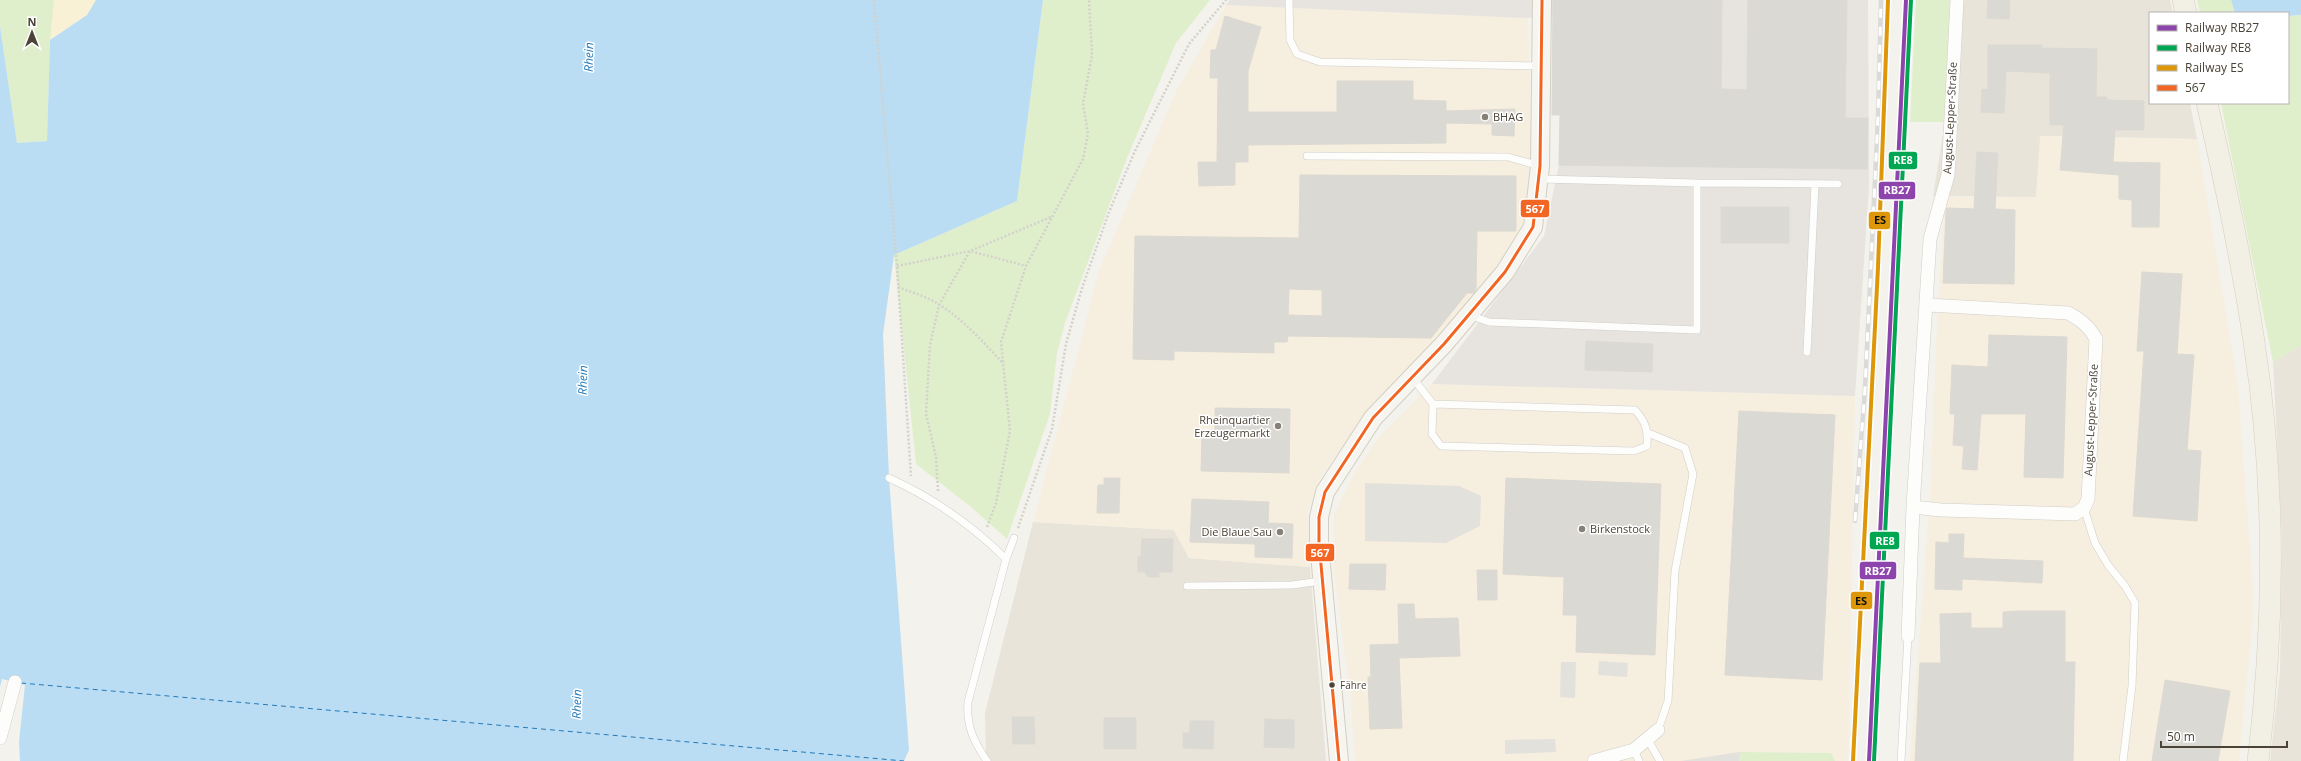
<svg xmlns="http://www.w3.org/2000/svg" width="2301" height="761" font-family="'Open Sans',sans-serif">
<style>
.residential{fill:#e8e4da}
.commercial{fill:#f6eedf}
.industrial{fill:#e7e3de}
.green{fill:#e0efcb}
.sand{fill:#f8f1d6}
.parking{fill:#e2e1dc}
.water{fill:#baddf4}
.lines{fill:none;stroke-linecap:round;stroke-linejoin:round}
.ferry{stroke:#247ab9;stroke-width:1;stroke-dasharray:5 4;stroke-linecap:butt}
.building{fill:#dbd9d3;stroke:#dcd9d2;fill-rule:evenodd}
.lane-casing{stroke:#d0cec9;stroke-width:8}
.street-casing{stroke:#d0cec9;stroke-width:14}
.secondary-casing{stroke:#d3cfc3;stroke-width:20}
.primary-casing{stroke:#d7cfb9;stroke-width:22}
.path{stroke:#d3d1cb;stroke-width:2.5;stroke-dasharray:2 2;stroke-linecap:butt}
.lane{stroke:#fdfdfc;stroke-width:7}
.street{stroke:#fdfdfc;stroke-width:13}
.secondary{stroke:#f7f5f0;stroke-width:18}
.primary{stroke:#f2efe5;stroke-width:21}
.rail-casing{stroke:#dadad9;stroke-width:4.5}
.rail{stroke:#fff;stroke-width:3;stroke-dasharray:9;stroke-linecap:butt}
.bus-1-casing{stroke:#fff;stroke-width:6}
.bus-1{stroke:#f26522;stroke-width:3}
.rail-1-casing{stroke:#fff;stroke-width:7}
.rail-2-casing{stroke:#fff;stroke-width:7}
.rail-3-casing{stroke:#fff;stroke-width:7}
.rail-1{stroke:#8e44ad;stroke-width:4}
.rail-2{stroke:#00a651;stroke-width:4}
.rail-3{stroke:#dd9708;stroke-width:4}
.poi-dot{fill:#868077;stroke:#fff;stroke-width:1.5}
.bus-dot{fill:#4b4337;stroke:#fff;stroke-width:1.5}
.labels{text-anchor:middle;stroke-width:3;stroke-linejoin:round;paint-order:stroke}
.bus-label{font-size:10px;fill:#4b4337;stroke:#fff;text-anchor:start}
.poi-label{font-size:11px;fill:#4b4337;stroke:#fff;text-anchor:start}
.street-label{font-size:11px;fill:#4b4337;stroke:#fff}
.water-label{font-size:12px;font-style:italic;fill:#247ab9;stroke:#fff}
.line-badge{stroke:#fff;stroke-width:1.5}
.badge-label{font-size:11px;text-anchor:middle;font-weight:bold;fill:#fff}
.pale-badge-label{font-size:11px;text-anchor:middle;font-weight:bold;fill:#111}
</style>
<rect width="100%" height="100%" fill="#f3f2ed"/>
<path class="residential" d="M1951 0H2170L2173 13H2150V103H2190L2197 139 2041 136 2036 197 1933 196 1945 122Z
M2301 346V761H2270L2280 672 2282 539 2273 362Z
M1033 522 1174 530 1189 558 1310 567 1326 761H986L985 713Z"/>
<path class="commercial" d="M1226 5 1528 18 1531 147 1523 225 1494 271 1407 374 1362 421 1322 474 1308 511 1310 567 1189 558 1174 530 1033 522 1099 271 1176 92Z
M2040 136 2197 139 2238 387 2254 605 2239 761H1910L1930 498 1938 300 1945 202 1950 197H2036Z
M1432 384 1855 396 1848 761H1835L1831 753 1740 752 1739 761H1355L1350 693 1334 571V514L1355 472 1379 437Z"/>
<path class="industrial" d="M1230 0H1868L1869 186 1855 396 1432 384 1544 236 1559 165 1560 115H1552L1553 15 1528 18 1226 5Z"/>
<path class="green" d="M0 0H96L50 40 47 141 17 143 0 26Z
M1043 0H1210L1176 43 1127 158 1065 323 1057 353 1050 414 1007 539 971 507 916 464 894 255 1017 201Z
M1916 0H1951L1945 122H1910Z
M2197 0H2231L2235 13H2200Z
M2301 15V346L2273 362 2221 103H2288V16Z
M1740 752 1831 753 1835 761H1739Z"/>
<path class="sand" d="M54 0H96L87 15 50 40Z"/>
<path class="parking" d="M1365 483 1459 486 1481 496 1480 526 1446 543 1365 541Z
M1599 661 1628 663 1627 677 1598 675Z
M1561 662H1576L1575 698 1560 697Z
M1555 739 1556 752 1505 754V740Z
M1740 752 1739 761H1681Z"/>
<path class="water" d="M96 0H1043L1017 201 894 255 883 334 889 478 909 750 904 761H20L19 742 25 685 2 679 0 687V26L17 143 47 141 50 40 87 15Z
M2231 0H2301V15L2288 16V13H2235Z"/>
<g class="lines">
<path class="ferry" d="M21 683 904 761"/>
</g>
<path class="building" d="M1553 0H1722L1721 89 1747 90 1748 0H1847L1845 118H1868L1867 169 1559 165 1560 115H1552Z
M1988 0H2010L2009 19 1987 18Z
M1225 16 1261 27 1248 71V112H1337V81H1413V100L1446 101V111L1515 109 1514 136 1492 135V124L1446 123V143L1248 145V162H1235V185L1199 186 1198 162H1217L1218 78H1210L1211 50H1216Z
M1988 45H2042V48L2097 49 2096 97H2107V100L2144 101V130H2115L2113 162 2160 163 2159 227H2132V200L2119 199V175L2060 170 2064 125H2050V73L2006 71 2004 113 1981 112 1982 89 1988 90Z
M1977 152 1998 153 1995 209 2015 210 2014 284 1943 283 1946 212 1947 208 1974 209Z
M1300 175 1516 176V231H1477L1476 289 1474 293H1467L1431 338 1288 336 1287 342H1274V353L1174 351V360L1133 359 1135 236 1299 238ZM1289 289 1322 290V316L1288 315Z
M1721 207H1789V243H1721Z
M2142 272 2182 274 2177 354 2194 355 2187 450 2201 451 2197 521 2133 516 2144 351H2137Z
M1989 335 2067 337 2063 478 2024 477 2026 414H1981L1977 470 1962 469 1964 446 1953 445 1955 414H1950L1952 365 1988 367Z
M1586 341 1653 344 1652 372 1585 370Z
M1215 408 1290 409 1289 473 1201 471 1202 437 1215 438Z
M1739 411 1835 415 1822 680 1725 675Z
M1104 478H1120L1119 513H1097L1098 485H1104Z
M1506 478 1661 484 1655 655 1576 652 1577 615H1563L1564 577 1503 574Z
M1192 499 1269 502 1268 523 1293 524 1292 558 1255 557V544L1190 542Z
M1949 534H1964L1963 558 2043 561 2042 583 1962 579V590L1935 589 1936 542 1949 543Z
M1142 539H1173L1172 572H1159V577H1148L1145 572H1138V557H1141Z
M1350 564H1386L1385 590 1349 589Z
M1477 570H1497V600H1478Z
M1398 604H1414L1415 619 1458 618 1460 656 1399 658 1402 728 1370 729 1368 677H1371L1370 645 1399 644Z
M2020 611H2065V662H2075L2073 761H1915L1920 663H1941L1940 614 1971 613V628H2003V612Z
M2165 680 2230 691 2218 761H2152Z
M1012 717H1034L1035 744H1013Z
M1104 718H1136V749H1104Z
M1265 719 1294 720V748L1264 747Z
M1190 721H1214L1213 749 1183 748V733H1190Z"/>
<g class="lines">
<defs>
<path id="lane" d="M1289 0 1290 40 1297 54 1320 62 1541 66
M1307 156 1508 157 1540 166
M1697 183 1838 184
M1469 315 1489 322 1697 330V183L1540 179
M1807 352 1815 184
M1412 377 1433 404 1635 410C1646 422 1648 430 1647 446L1634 451 1441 446 1432 434 1433 404
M1648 433 1685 448 1693 474 1675 571 1668 701 1658 730
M889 478C933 498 972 525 1006 559
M2084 508 2095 543 2108 565 2125 586 2135 603 2132 686 2123 761
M1187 586 1292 585 1321 581
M1648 740 1660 761
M1634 750 1639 761
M987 761C974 742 966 726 968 702L1006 559 1014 538
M1901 761 1908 636"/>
<path id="street" d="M1913 507 1941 510 2075 514 2084 508 2088 499 2096 339C2089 326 2081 320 2068 313L1928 305
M1908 636 1913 507 1930 239 1948 175 1957 0
M0 738 15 682
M1594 761 1634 750 1658 730"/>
<path id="secondary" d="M1339 761 1319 543V517L1325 492 1373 418 1444 344 1505 272 1533 227 1540 166 1542 0"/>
<path id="primary" d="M2183 0 2186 13
M2207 103C2225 182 2242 261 2254 342 2275 479 2275 623 2258 761"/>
</defs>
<use href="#lane" class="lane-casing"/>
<use href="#street" class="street-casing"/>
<use href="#secondary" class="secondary-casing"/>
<use href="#primary" class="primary-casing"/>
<path class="path" d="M874 0 897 266 911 476
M897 266 970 251 1026 266
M898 287C908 291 918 294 927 298 957 312 980 339 1002 362
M938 491 936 457 926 414 930 345 939 305 970 251 1051 217
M987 527 996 503 1010 431 1001 342 1026 266 1083 159 1088 134 1083 104 1092 55 1089 0
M1018 528 1052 429 1066 344 1082 288 1109 212 1135 151 1189 44 1226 0"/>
<use href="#lane" class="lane"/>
<use href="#street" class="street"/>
<use href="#secondary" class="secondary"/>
<use href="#primary" class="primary"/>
<defs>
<path id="rail" d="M1855 521 1865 389 1878 117 1881 0"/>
</defs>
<use href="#rail" class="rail-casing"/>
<use href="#rail" class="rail"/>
<defs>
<path id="bus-1" d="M1339 761 1319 543V517L1325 492 1373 418 1444 344 1505 272 1533 227 1540 166 1542 0"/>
</defs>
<use href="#bus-1" class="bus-1-casing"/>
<use href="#bus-1" class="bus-1"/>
<defs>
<path id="rail-1" d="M1869 761 1906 0"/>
<path id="rail-2" d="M1874 761 1911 0"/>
<path id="rail-3" d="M1853 761 1878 267 1888 0"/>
</defs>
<use href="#rail-1" class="rail-1-casing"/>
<use href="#rail-2" class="rail-2-casing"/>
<use href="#rail-3" class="rail-3-casing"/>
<use href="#rail-1" class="rail-1"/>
<use href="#rail-2" class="rail-2"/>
<use href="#rail-3" class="rail-3"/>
</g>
<g class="poi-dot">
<circle cx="1485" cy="117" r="4"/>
<circle cx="1278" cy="426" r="4"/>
<circle cx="1582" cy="529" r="4"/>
<circle cx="1280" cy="532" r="4"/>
</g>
<circle class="bus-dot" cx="1332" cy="685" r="3.5"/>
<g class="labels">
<g class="bus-label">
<text x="1340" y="689">Fähre</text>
</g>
<g class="poi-label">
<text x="1493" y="121">BHAG</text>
<text x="1270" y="424" text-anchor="end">Rheinquartier<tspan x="1270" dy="13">Erzeugermarkt</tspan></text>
<text x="1590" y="533">Birkenstock</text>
<text x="1272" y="536" text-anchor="end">Die Blaue Sau</text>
</g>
<g class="street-label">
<text transform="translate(1950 118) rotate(-87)" y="4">August-Lepper-Straße</text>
<text transform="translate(2091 420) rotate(-87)" y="4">August-Lepper-Straße</text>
</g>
<g class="water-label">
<text transform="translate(589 57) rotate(-89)" y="4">Rhein</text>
<text transform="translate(583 380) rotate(-89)" y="4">Rhein</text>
<text transform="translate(577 704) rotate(-89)" y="4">Rhein</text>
</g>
</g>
<g class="line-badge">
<rect x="1888" y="151" width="30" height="19" rx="4" fill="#00a651"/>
<rect x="1878" y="181" width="38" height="19" rx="4" fill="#8e44ad"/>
<rect x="1520" y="199" width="30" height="19" rx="4" fill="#f26522"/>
<rect x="1868" y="211" width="23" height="19" rx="4" fill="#dd9708"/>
<rect x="1869" y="531" width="31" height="19" rx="4" fill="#00a651"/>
<rect x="1305" y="543" width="30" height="19" rx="4" fill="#f26522"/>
<rect x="1859" y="561" width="38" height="19" rx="4" fill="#8e44ad"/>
<rect x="1850" y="591" width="23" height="19" rx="4" fill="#dd9708"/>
</g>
<g class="badge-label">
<text x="1903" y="164">RE8</text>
<text x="1897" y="194">RB27</text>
<text x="1535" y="213">567</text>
<text x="1885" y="545">RE8</text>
<text x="1320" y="557">567</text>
<text x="1878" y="575">RB27</text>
</g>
<g class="pale-badge-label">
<text x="1880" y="224">ES</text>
<text x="1861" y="605">ES</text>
</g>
<rect x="2149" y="12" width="140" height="92" fill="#ffffff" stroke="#b7b4af"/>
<rect x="2157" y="25" width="20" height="6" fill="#8e44ad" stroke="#b7b4af"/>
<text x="2185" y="32" font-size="12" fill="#4b4337">Railway RB27</text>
<rect x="2157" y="45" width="20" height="6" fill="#00a651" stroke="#b7b4af"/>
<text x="2185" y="52" font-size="12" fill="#4b4337">Railway RE8</text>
<rect x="2157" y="65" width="20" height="6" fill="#dd9708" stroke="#b7b4af"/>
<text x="2185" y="72" font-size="12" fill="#4b4337">Railway ES</text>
<rect x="2157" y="85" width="20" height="6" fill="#f26522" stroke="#b7b4af"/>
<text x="2185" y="92" font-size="12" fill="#4b4337">567</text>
<g transform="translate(32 32)" stroke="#ffffff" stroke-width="3" paint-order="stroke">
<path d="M0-3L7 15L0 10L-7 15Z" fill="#4b4337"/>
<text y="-6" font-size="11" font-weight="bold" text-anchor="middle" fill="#4b4337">N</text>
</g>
<path d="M2161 741v6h126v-6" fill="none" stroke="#4b4337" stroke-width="2"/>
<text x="2167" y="741" font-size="12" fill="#4b4337" stroke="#ffffff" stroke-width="3" paint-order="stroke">50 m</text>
</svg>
